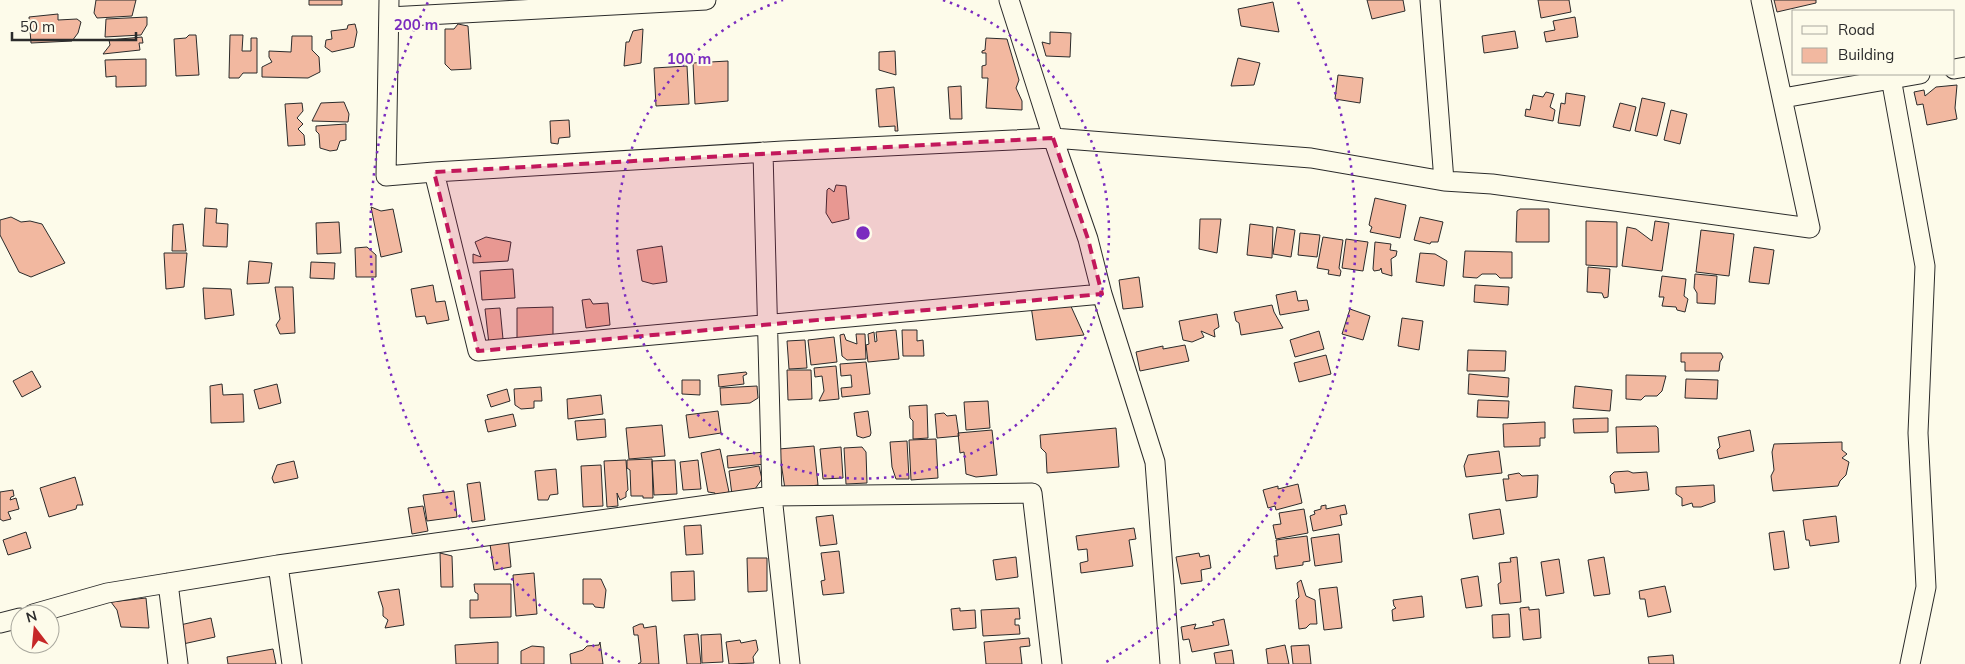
<svg xmlns="http://www.w3.org/2000/svg" width="1965" height="664" font-family="Mulish,sans-serif">
<style>
.building{fill:#f2b8a0;stroke:#2b2b2b}
.lines{fill:none;stroke-linecap:round;stroke-linejoin:round}
.minor-casing{stroke:#2b2b2b;stroke-width:21}
.minor{stroke:#fdfbea;stroke-width:19}
.marked{fill:#c2185b;fill-opacity:0.2;stroke:#c2185b;stroke-width:4;stroke-dasharray:10 6;stroke-linejoin:round}
.ring{fill:none;stroke:#7b2cbf;stroke-width:2.5;stroke-dasharray:2.5 5}
.centre{fill:#7b2cbf;stroke:#fdfbea;stroke-width:2.5}
.ring-label{font-size:15px;text-anchor:middle;font-weight:bold;fill:#7b2cbf;stroke:#fdfbea;stroke-width:4;stroke-linejoin:round;paint-order:stroke}
</style>
<rect width="100%" height="100%" fill="#fdfbea"/>
<path class="building" d="M96 0H136L132 16 97 18 94 13Z
M309 0H342V5H309Z
M1367 0H1403L1405 11 1372 19Z
M1538 0H1569L1571 12 1541 18Z
M1774 0H1816V3L1777 12Z
M1273 2 1279 32 1241 26 1238 9Z
M58 14V20L77 19 81 22 78 33 72 41 31 43 29 17Z
M147 17V25L141 35 105 37 106 19Z
M1575 17 1578 37 1546 42 1544 32 1555 30 1553 21Z
M355 24 357 32 354 47 332 52 325 47 326 40 332 39 331 31 347 29 348 25Z
M458 24 468 26 471 69 451 70 445 64V29H454Z
M643 29 641 63 624 66 626 42H629L633 31Z
M1515 31 1518 48 1484 53 1482 36Z
M1050 32 1071 33 1070 57 1046 56 1042 42 1050 44Z
M189 35H196L199 75 176 76 174 39 186 38Z
M230 35H243L242 51H251V38H257V73H243L239 78H229Z
M292 36H312V50L319 57 320 72 308 78 262 77V67L272 62 269 57V51L291 52Z
M142 37 143 43H139L140 50 103 54 110 45 109 40Z
M986 38 1007 39 1019 80 1016 88 1022 101V110L986 108 988 78H982V66L986 65V53H982V51L985 50Z
M895 51 896 75 879 70V52Z
M1238 58 1260 63 1254 85 1231 86Z
M146 59V86L116 87V76L106 77 105 60Z
M728 61V101L695 104 693 63Z
M687 66 689 104 656 106 654 68Z
M1338 75 1363 78 1360 103 1335 99Z
M1957 85 1955 108 1957 119 1927 125 1923 104 1917 105 1914 92 1924 90 1925 96 1936 87Z
M961 86 962 119H950L948 87Z
M894 87 898 131H895V126L879 127 876 89Z
M1546 92 1554 94 1550 107 1555 110 1553 121 1525 116 1526 109 1530 110 1533 95 1543 97Z
M1566 93 1585 96 1580 126 1558 123 1561 103 1565 104Z
M1642 98 1665 103 1657 136 1635 131Z
M344 102 349 114 348 122 312 121 321 103Z
M302 103 303 111 297 118 303 124 298 129 304 135 305 145 288 146 285 104Z
M1620 103 1636 107 1630 131 1613 127Z
M1671 110 1687 114 1680 144 1664 140Z
M569 120 570 137 559 138 558 144 551 143 550 121Z
M346 124V140L340 141 337 150 330 151 320 148 319 134 316 131V126Z
M836 185 846 186 849 219 832 223 826 213 827 190 829 188 834 192Z
M1375 198 1406 205 1400 238 1370 232 1372 227 1369 225Z
M371 207 381 211 393 209 402 252 381 257Z
M205 208 217 209 216 223 228 224 227 247 203 246Z
M1520 209H1549V242H1516L1517 211Z
M11 217 21 222 30 221 42 224 65 263 31 277 19 272 0 235V220Z
M1420 217 1443 222 1438 242H1431L1430 244 1414 240Z
M1200 219H1221L1217 253 1199 249Z
M1586 221 1617 222V267L1586 265Z
M1655 221 1669 223 1662 271 1622 266 1627 227 1636 229 1652 241Z
M339 222 341 253 317 254 316 223Z
M183 224 186 251H172L173 225Z
M1250 224 1273 227 1272 258 1247 255Z
M1277 227 1295 230 1291 257 1273 254Z
M1701 230 1734 234 1729 276 1696 272Z
M1300 233 1320 235 1317 257 1298 255Z
M486 237 511 242 508 261 473 263V254L481 257 475 242Z
M1323 237 1343 240 1339 268 1341 271 1340 276 1328 274 1329 270 1317 268Z
M1346 239 1368 242 1363 271 1342 268Z
M1375 242 1391 244 1390 250 1397 251 1396 256 1391 259 1392 276 1382 273 1381 268 1380 270 1374 271 1373 269Z
M662 246 667 282 653 284 642 281 637 250Z
M367 247 376 255V277H356L355 248Z
M1754 247 1774 250 1769 284 1749 282Z
M1465 251 1512 252V278H1500L1496 274H1482L1477 278 1463 277Z
M164 253H187L184 287 166 289Z
M1420 253 1435 254 1447 261 1444 286 1416 282Z
M249 261 272 263 269 283 247 284Z
M311 262 335 263 334 279 310 278Z
M1588 267 1610 269 1608 297 1604 298 1602 293 1587 292Z
M513 269 515 298 482 300 480 271Z
M1695 274 1717 276 1715 304 1697 303V293L1694 288Z
M1662 276 1686 279 1684 296 1688 299 1685 312 1677 310 1676 307 1662 306 1664 297H1659Z
M1139 277 1143 307 1123 309 1119 280Z
M433 285 436 302 445 301 449 320 427 324 425 316 416 317 411 289Z
M1475 285 1509 287 1508 305 1474 302Z
M275 287H293L295 333 280 334 276 325 280 319Z
M203 288 231 289 234 315 205 319Z
M1296 291 1298 301 1307 300 1309 310 1280 315 1276 295Z
M590 299 593 304 608 303 610 325 586 328 582 300Z
M1069 302 1084 335 1036 340 1031 306Z
M1272 305 1274 312 1283 328 1241 335 1239 323 1236 321 1234 312Z
M553 307V341L517 342V308Z
M500 308 503 339 489 344 485 309Z
M1350 309 1370 316 1363 340 1342 334Z
M1217 314 1219 327 1214 330 1215 337 1201 331 1204 337 1192 342 1183 340 1179 321Z
M1402 318 1423 321 1419 350 1398 346Z
M896 330 899 359 868 362 866 345 869 344 868 334 874 332 875 342 877 341 876 332Z
M902 330H917V341L923 340 924 356H903Z
M1319 331 1324 349 1295 357 1290 340Z
M844 334 846 340 857 344 856 334H865L866 359 847 360 842 356 840 335Z
M834 337 837 362 811 365 808 340Z
M805 340 807 368 789 369 787 341Z
M1185 345 1189 361 1140 371 1136 352 1163 346V349Z
M1468 350 1506 351 1505 371H1467Z
M1681 353H1721L1723 357 1720 362 1719 371H1685V362H1681Z
M1326 355 1331 374 1299 382 1294 363Z
M866 362 870 394 842 397 841 388 852 387 851 375 841 376 840 364Z
M836 366 839 399 819 401 824 391 822 376 815 377 814 368Z
M787 370H811L812 399 788 400Z
M32 371 41 387 22 397 13 381Z
M746 372 747 374 743 376 744 384 719 387 718 375Z
M1469 374 1509 378 1508 397 1468 394Z
M1626 375 1666 376 1662 391 1657 396H1645L1641 400 1626 399Z
M1686 379 1718 380 1717 399 1685 398Z
M682 380H700V395L682 394Z
M222 384 223 395 243 394 244 422 211 423 210 386Z
M277 384 281 403 259 409 254 390Z
M757 386 758 398 750 403 721 405 720 388Z
M1575 386 1612 390 1610 411 1573 408Z
M541 387 542 401H534V408L521 409 515 405 514 389Z
M507 389 510 401 491 407 487 395Z
M601 395 603 414 568 419 567 399Z
M1478 400 1509 401 1508 418 1477 417Z
M988 401 990 428 966 430 964 402Z
M927 405 928 438 913 439V421L910 418 909 406Z
M718 411 721 433 689 438 686 415Z
M868 411 871 433 870 436 863 438 857 436 854 413Z
M944 413 947 416 956 415 959 436 937 438 935 414Z
M513 414 516 426 488 432 485 420Z
M1608 418V432L1574 433 1573 419Z
M605 419 606 437 577 440 575 421Z
M1545 422V438H1540V446L1504 447 1503 424Z
M662 425 665 456 629 459 626 428Z
M1656 426 1658 428 1659 452 1617 453 1616 427Z
M1116 428 1119 467 1047 473 1046 453 1041 448 1040 435Z
M992 430 997 475 976 477 966 474 964 452 960 453 958 433Z
M1750 430 1754 451 1719 459 1717 450 1720 447 1718 437Z
M936 439 938 478 911 480 909 440Z
M907 441 909 479H896L892 467 890 442Z
M1842 442V450L1847 454 1842 458 1849 462 1846 475 1840 481 1838 486 1773 491 1771 476 1774 470 1772 452 1774 444Z
M814 446 818 485 785 489 779 449Z
M841 447 843 478 823 479 820 449Z
M862 447 866 452 867 483 846 484 844 448Z
M720 449 729 492 715 495V493L708 492 701 453Z
M1499 451 1502 473 1466 477 1464 466 1468 455Z
M764 452 765 464 728 468 727 456Z
M652 459 653 498H643V496H631L630 470 627 468V460Z
M626 460 628 490 626 492V497L620 500 617 493 618 506 607 507 604 461Z
M675 460 677 494 654 495 652 461Z
M698 460 701 489 683 490 680 462Z
M294 461 298 478 274 483 272 478 277 465Z
M601 465 603 506 583 507 581 466Z
M759 466 762 479 755 489 732 495 729 471Z
M556 469 558 494 550 495 548 500H538L535 471Z
M1628 471 1633 473 1647 472 1649 490 1615 493 1614 484 1611 483 1610 476 1614 472Z
M1519 473 1522 476 1538 475 1537 497 1506 501 1503 479H1509L1508 475Z
M75 477 83 505H77L76 509 49 517 40 488Z
M480 482 485 520 472 522 467 484Z
M1298 484 1302 503 1276 510 1275 506 1268 508 1263 490 1278 486V489Z
M1714 485 1715 502 1701 507H1693L1692 503 1682 506V498L1676 494V487Z
M13 490 14 496 11 497 10 500 16 498 19 509 8 512 11 519 3 521 0 519V492Z
M454 491 457 517 427 521 423 495Z
M1326 505V509L1345 505 1347 514 1340 515 1342 525 1313 531 1310 516 1315 514 1314 511 1321 509V506Z
M423 506 428 531 412 534 408 508Z
M1304 509 1308 533 1276 539 1273 525 1281 524 1279 513Z
M1500 509 1504 534 1473 539 1469 514Z
M833 515 837 544 820 546 816 517Z
M1836 516 1839 542 1810 546 1809 540H1806L1803 520Z
M701 525 703 554 686 555 684 526Z
M1134 528 1136 539 1129 540 1133 566 1081 573 1080 563 1088 561 1087 549 1078 550 1076 536Z
M1784 531 1789 568 1774 570 1769 533Z
M26 532 31 548 8 555 3 540Z
M1339 534 1342 562 1315 566 1311 538Z
M508 536 511 567 494 570 489 538Z
M1307 536 1310 561 1303 562V565L1276 569 1274 556H1278L1276 540Z
M839 551 844 593 823 595 821 581 825 580 821 553Z
M440 553 452 556 453 587H441Z
M1199 553 1200 557 1209 555 1211 568 1201 570 1202 581 1181 584 1176 557Z
M1016 557 1018 577 996 580 993 560Z
M1517 557 1521 602 1500 604 1498 584 1501 582 1499 563 1511 562 1510 558Z
M1604 557 1610 594 1594 596 1588 560Z
M747 558H767V591L748 592Z
M1559 559 1564 593 1546 596 1541 562Z
M694 571 695 600 672 601 671 572Z
M534 573 537 614 516 616 513 575Z
M1478 576 1482 606 1466 608 1461 579Z
M583 579H601L606 590 604 608 595 607 593 604H583Z
M1301 580 1306 596 1315 600 1317 624H1310L1306 628 1299 629 1296 600 1299 597 1297 583Z
M474 584H511V617L470 618V600H478V594L475 592Z
M1665 586 1671 612 1648 617 1645 599H1640L1639 591Z
M1337 587 1342 628 1324 630 1319 589Z
M399 589 404 625 385 628 388 620 383 616V608L378 592Z
M1422 596 1424 617 1393 621 1392 610 1396 608 1394 606 1393 600Z
M146 598 149 628 121 627 117 610 111 602Z
M1529 607V610L1539 609 1541 638 1523 640 1520 608Z
M960 608V611L975 610 976 628 953 630 951 609Z
M1019 608 1020 619H1015V625H1019L1020 634 983 636 981 610Z
M1509 614 1510 637 1493 638 1492 615Z
M211 618 215 637 183 644 180 625Z
M1224 619 1229 645 1192 652 1189 639 1183 640 1181 627 1196 624 1194 629 1214 625 1212 622Z
M640 624H643L644 628 656 626 659 664H638L641 662 638 635H634L633 627Z
M698 634 701 664H687L684 635Z
M721 634 723 662 702 663 701 635Z
M1029 638 1030 646 1020 647 1022 664H986L984 642Z
M740 640 741 643 756 640 758 650 753 657 754 663 729 664 726 642Z
M498 642V664H456L455 645Z
M600 642 603 664H571L570 654 583 650 587 646 599 645Z
M1285 645 1289 664H1268L1266 649Z
M1309 645 1311 664H1293L1291 646Z
M532 646 544 647V664H521V651Z
M273 649 276 664H228L227 657Z
M1232 650 1234 664H1216L1214 653Z
M1673 655 1674 664H1649L1648 657Z"/>
<g class="lines">
<defs>
<path id="minor" d="M389 0 386 176 434 172 783 151 1053 138 1311 158 1444 181 1492 184 1810 228 1761 0
M1009 0 1053 138 1088 239 1102 294 1155 462 1170 664
M1430 0 1444 181
M389 17 706 0
M1954 69 1965 67
M1891 78 1925 266 1918 433 1926 587 1910 664
M1783 98 1920 74
M763 152 772 496 790 664
M434 172 478 351 1102 294
M168 583 178 664
M33 614 107 593 278 565
M0 623 20 618
M292 664 278 565 772 496 1032 493 1052 664"/>
</defs>
<use href="#minor" class="minor-casing"/>
<use href="#minor" class="minor"/>
</g>
<path class="marked" d="M1053 138 1088 239 1102 294 478 351 434 172Z"/>
<g class="ring">
<path d="M943 0A246 246 0 1 1 783 0"/>
<path d="M620 662A493 493 0 0 1 428 2M1298 2A493 493 0 0 1 1106 662"/>
</g>
<circle cx="863" cy="233" r="8" class="centre"/>
<g class="ring-label">
<text x="416" y="30">200 m</text>
<text x="689" y="64">100 m</text>
</g>
<rect x="1792" y="10" width="162" height="65" fill="#fdfbea" stroke="#a9a89e"/>
<rect x="1802" y="26" width="25" height="8" fill="#fdfbea" stroke="#a9a89e"/>
<text x="1838" y="35" font-size="15" fill="#2b2b2b">Road</text>
<rect x="1802" y="48" width="25" height="15" fill="#f2b8a0" stroke="#a9a89e"/>
<text x="1838" y="60" font-size="15" fill="#2b2b2b">Building</text>
<g transform="translate(35 629) rotate(344)"><circle r="24" fill="#fdfbea" stroke="#a9a89e"/>
<path d="M0-4L9 19L0 12L-9 19Z" fill="#c62828"/>
<text y="-8" font-size="14" font-weight="bold" text-anchor="middle" fill="#2b2b2b">N</text>
</g>
<path d="M12 32v8h124v-8" fill="none" stroke="#2b2b2b" stroke-width="2.5"/>
<text x="20" y="32" font-size="15" fill="#2b2b2b" stroke="#fdfbea" stroke-width="4" paint-order="stroke">50 m</text>
</svg>
